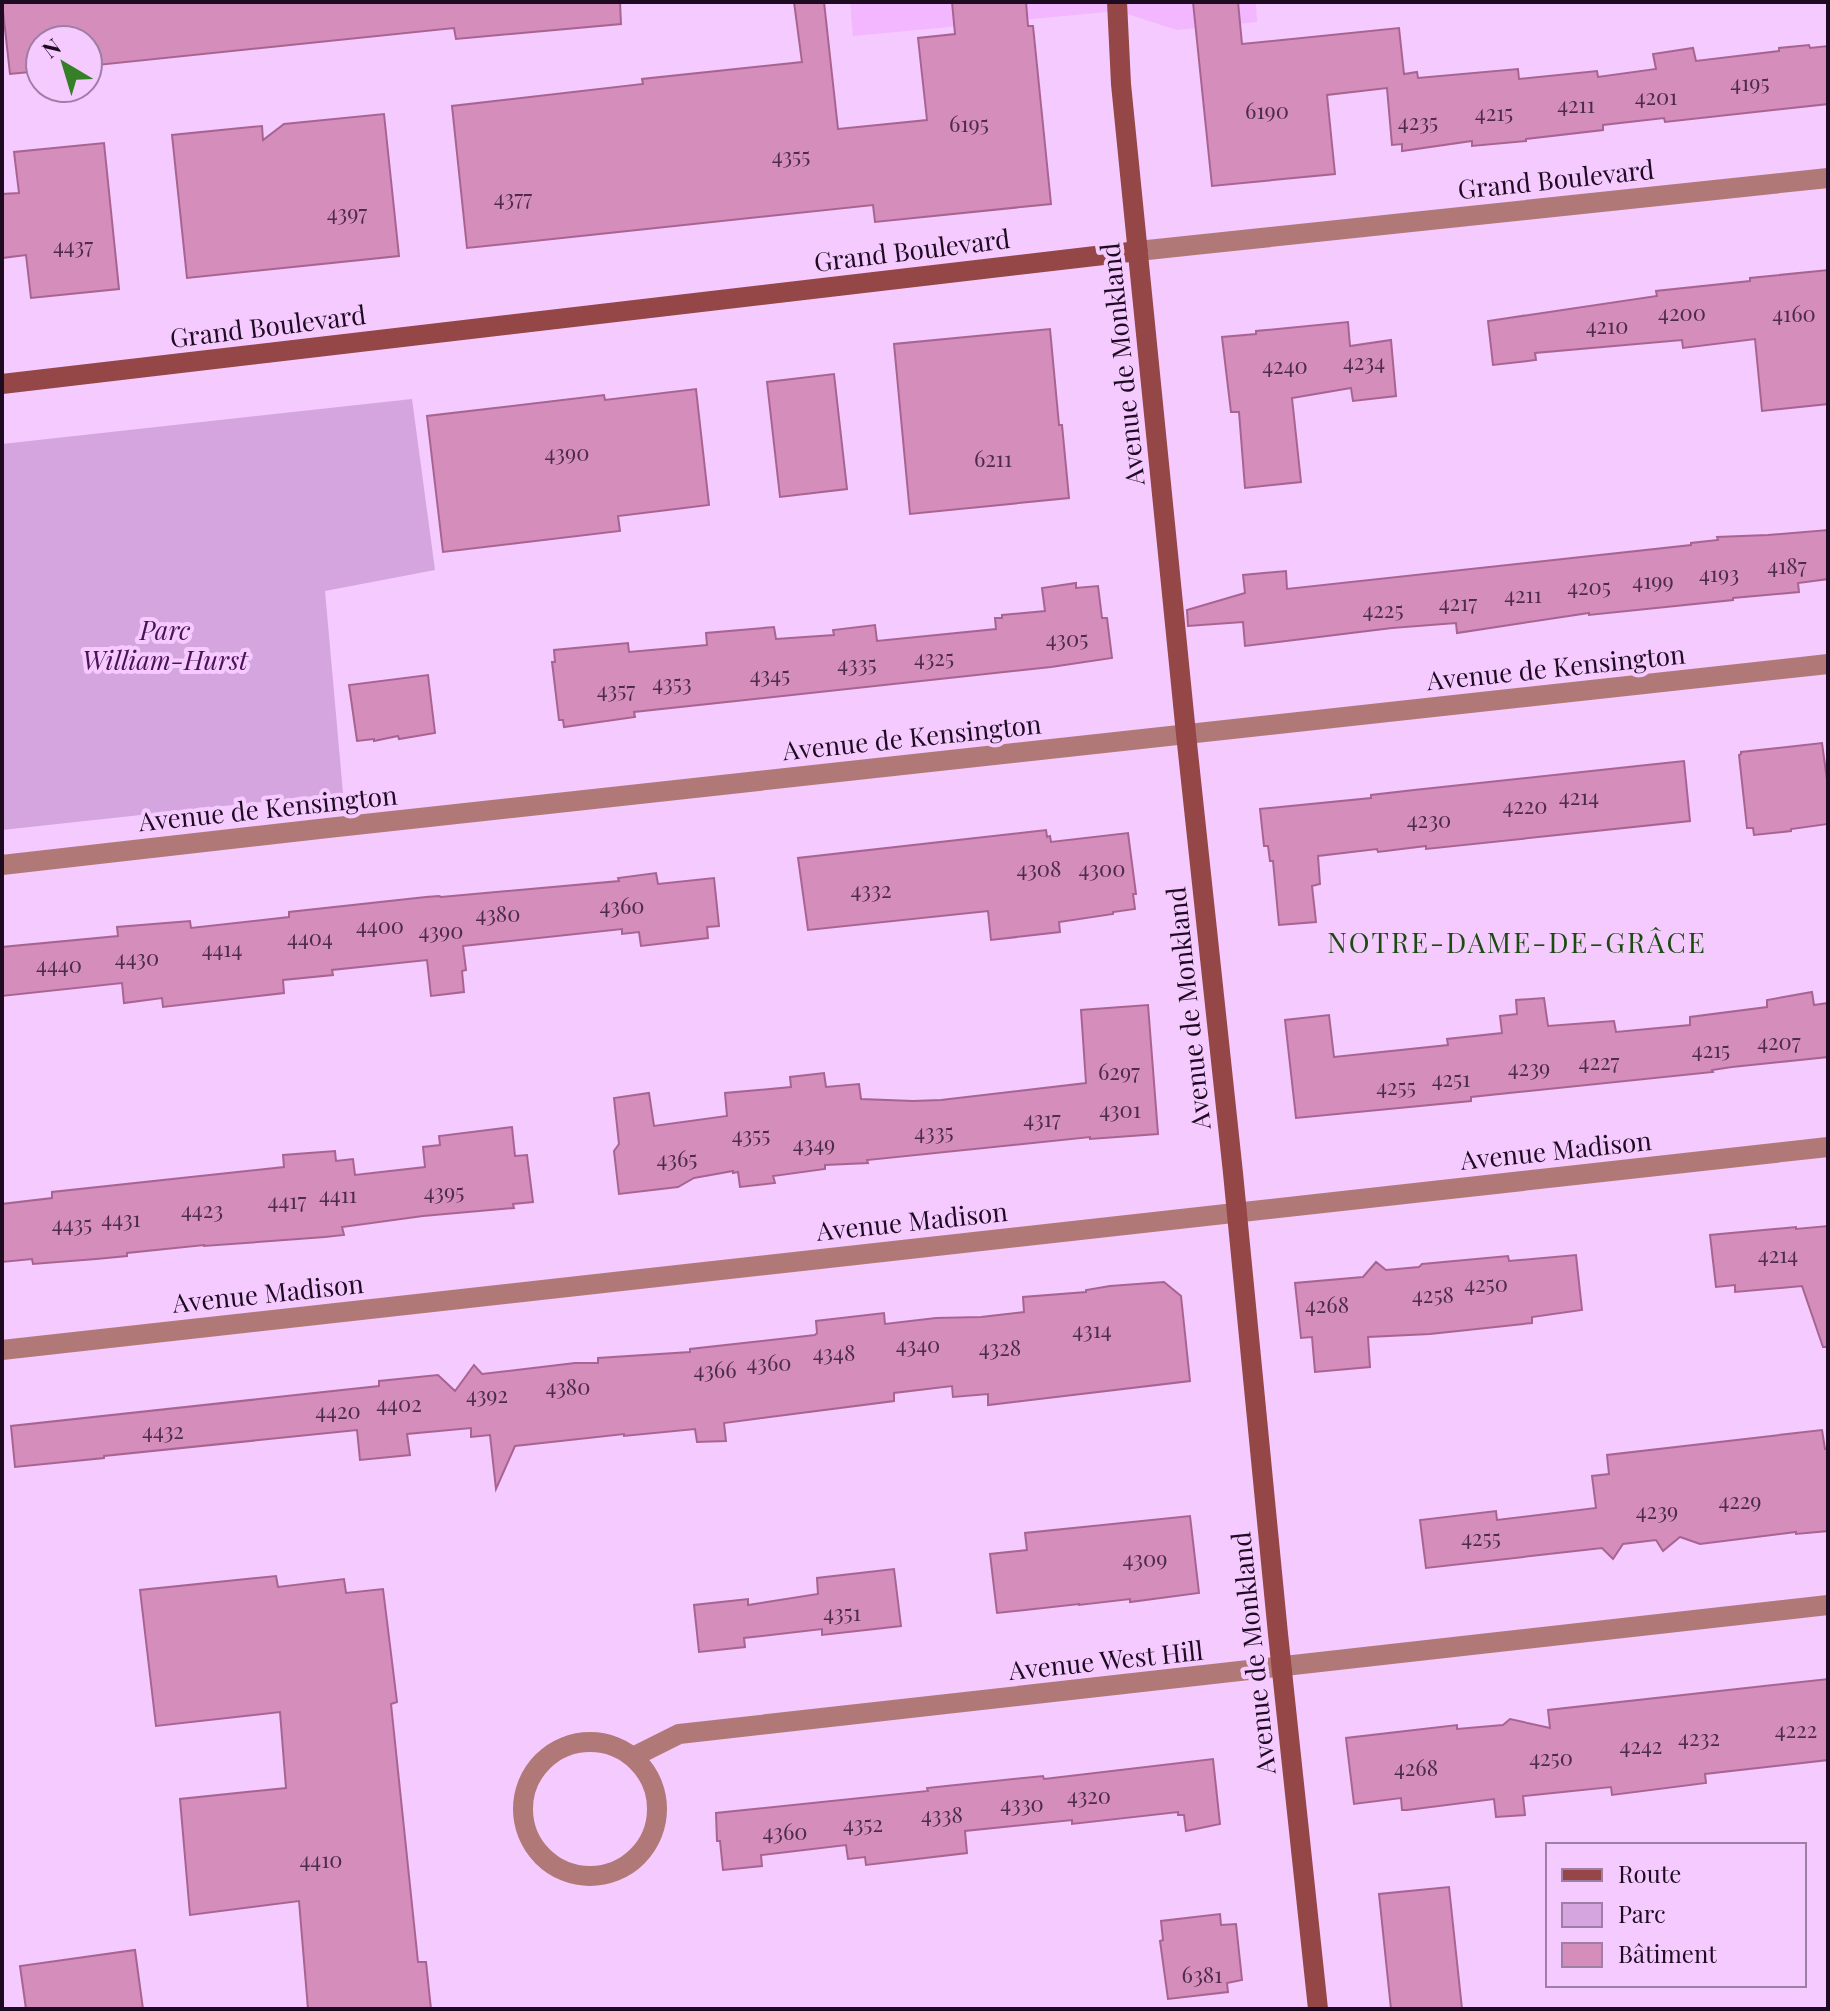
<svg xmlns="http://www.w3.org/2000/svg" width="1830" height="2011" font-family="'Playfair Display',serif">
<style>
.built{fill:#f2b7fe}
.green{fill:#d5a5df}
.building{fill:#d58dbc;stroke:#a86491;stroke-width:2}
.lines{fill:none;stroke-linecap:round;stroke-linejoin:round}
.street{stroke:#b07877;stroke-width:20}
.secondary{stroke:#954647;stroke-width:20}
.labels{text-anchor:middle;stroke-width:8;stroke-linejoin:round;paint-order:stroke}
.number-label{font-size:22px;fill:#4c2c48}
.street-label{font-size:26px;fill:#1e0b22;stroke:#f5cafe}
.park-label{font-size:26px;font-style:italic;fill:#4c1058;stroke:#f5cafe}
.neighbourhood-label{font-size:28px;letter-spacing:2px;fill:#1c4b12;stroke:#f5cafe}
</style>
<rect width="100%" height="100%" fill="#f5cafe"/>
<path class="built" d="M850 2H1256L1257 22 1177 30 1118 11 853 36Z"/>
<path class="green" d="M412 399 435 570 325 591 343 793 2 830V444Z"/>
<path class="building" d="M2 2H620L621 24 456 39 454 28 88 66V40H40V71L10 74Z
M794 2H824L838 129 927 120 918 38 955 34 952 2H1026L1028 26H1033L1051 204 875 222 873 205 467 248 452 106 643 84 642 79 802 62Z
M1193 2H1238L1242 44 1399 28 1404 74 1417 72 1418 78 1518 69 1519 79 1597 71 1598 77 1656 69 1653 54 1693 48 1696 61 1779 51V48L1809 45 1810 48 1828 46V104L1665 122 1664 118 1603 125V130L1526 139V141L1472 146V141L1402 151V144L1392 145 1387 88 1327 95 1335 174 1212 186Z
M384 114 399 256 187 278 172 135 262 126 263 140 284 124Z
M104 143 119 289 31 298 26 255 2 258V194L19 193 14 152Z
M1828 270V404L1762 411 1755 339 1683 348 1682 340 1535 353 1536 360 1493 365 1488 321 1657 296 1656 291 1750 281V278Z
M1348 322 1350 346 1391 340 1396 396 1353 401 1351 388 1292 398 1301 482 1245 488 1239 412H1231L1222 337 1256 334V331Z
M1050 329 1059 425H1062L1069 498 910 514 894 344Z
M834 374 847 489 780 497 767 382Z
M696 389 709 505 618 516 620 531 443 552 427 416 604 395 605 400Z
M1828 530V579L1798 583 1799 592 1733 598V600L1589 615V613L1457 633 1456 623 1392 628 1245 646 1243 622 1188 626 1187 610 1245 593 1243 575 1286 571 1287 589 1691 545V543L1718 540 1717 537 1768 535Z
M1076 583V588L1098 586 1102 618H1107L1112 658 1051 667 634 712 635 717 564 727 563 720H559L552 662H555L554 650 628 643 629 652 707 645 706 633 774 627 776 639 834 635 833 630 875 625 877 641 996 629 995 618H1002V615L1045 611 1042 588Z
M428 675 435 733 399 739 398 736 374 741V739L357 741 349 685Z
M1822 743 1828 787V824L1791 829V831L1754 835 1753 828H1747L1739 755 1741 754V752Z
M1684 761 1690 821 1426 849V846L1378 852 1377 849 1318 856 1320 884 1312 886 1316 922 1279 925 1273 861H1270L1268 846H1264L1260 809 1371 798V795L1414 790Z
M1046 830 1047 837 1050 836 1051 842 1128 833 1136 894H1133L1135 909 1113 912V914L1059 922 1060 932 991 940 988 911 808 930 798 858Z
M656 873 658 884 714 878 719 926 707 927 708 938 641 946 639 932 622 934V929L463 946 466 970 462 971 464 992 431 996 427 960 332 970 333 975 283 980 284 993 163 1007 162 998 124 1003 122 983 2 996V947L118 936 117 927 190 921 191 928 289 917V912L426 897 439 896 441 897 619 881 618 878Z
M1812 992 1814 1005 1828 1003V1057L1732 1067 1712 1070 1713 1072 1471 1097V1101L1296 1118 1285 1020 1329 1015 1334 1057 1448 1045 1447 1039 1502 1033 1500 1016 1517 1014 1516 1000 1544 998 1548 1026 1614 1021 1616 1032 1690 1025V1017L1767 1007V1000Z
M1148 1005 1158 1134 1090 1139V1137L867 1160 868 1163 825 1165V1169L773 1176 775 1183 740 1187 738 1172 733 1173V1171L694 1178 678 1187 619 1194 614 1151 619 1144 614 1098 649 1093 654 1126 727 1116 725 1093 791 1087 790 1077 824 1073 826 1087 859 1084 861 1099 913 1101 941 1100 1086 1083 1081 1010Z
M512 1127 515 1156 527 1155 533 1202 513 1204 514 1208 423 1216 342 1227 344 1235 325 1237 204 1246V1245L127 1253V1256L96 1259 33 1264 32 1259 2 1262V1204L52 1198V1192L284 1167 283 1155 335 1151 336 1161 353 1159 355 1175 425 1167 423 1147 440 1145 439 1136Z
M1828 1226V1347H1823L1802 1286 1735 1292V1285L1716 1287 1710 1235 1796 1227V1229Z
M1576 1255 1582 1310 1532 1317V1323L1430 1334 1368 1337 1370 1367 1315 1372 1312 1337 1301 1338 1295 1283 1363 1277 1376 1262 1386 1270 1419 1267 1422 1264 1508 1256 1509 1261Z
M1164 1282 1181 1296 1190 1381 988 1405V1394L953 1397 952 1386 894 1393V1401L724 1423 726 1441 697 1442 695 1429 624 1436V1434L515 1446 496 1489 490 1435 471 1437V1428L407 1434 410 1455 360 1460 357 1430 104 1456V1458L15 1467 11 1426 379 1386V1381L438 1375 455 1391 474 1365 482 1374 575 1363H598V1358L690 1352V1349L815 1335 817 1333 816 1321 884 1313 885 1324 936 1318 981 1317 1024 1312 1023 1297 1086 1292V1290L1110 1286Z
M1822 1430 1825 1449H1828V1531L1796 1534V1532L1700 1544 1680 1537 1663 1551 1656 1540 1623 1544 1613 1559 1602 1548 1426 1568 1420 1520 1496 1511 1497 1520 1596 1508 1592 1476 1609 1474 1607 1455Z
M1190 1516 1199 1593 1130 1602V1599L1079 1605V1604L997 1613 990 1554 1027 1550 1025 1533Z
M894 1569 901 1626 822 1635V1629L744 1638 745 1647 699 1652 694 1605 748 1599V1605L818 1594 817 1578Z
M276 1576 278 1587 344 1579 346 1593 383 1589 397 1702 391 1704 418 1962H426L431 2009H308L299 1901 190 1915 180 1799 286 1788 280 1712 156 1726 140 1590Z
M1828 1679V1760L1705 1774 1706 1783 1612 1795 1611 1787 1523 1796 1525 1815 1496 1817 1494 1799 1407 1810H1402L1401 1798 1354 1804 1346 1738 1457 1725V1729L1503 1725 1510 1719 1550 1728 1548 1710Z
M1213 1759 1220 1824 1186 1831 1184 1815H1178V1812L1072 1824V1820L965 1831 967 1853 866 1865 865 1857 848 1859 846 1845 761 1855 762 1866 723 1870 720 1841H717L716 1813 928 1791 927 1788 946 1786 1043 1776 1044 1779Z
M1449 1887 1462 2009H1391L1379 1894Z
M1220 1914 1221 1925 1236 1924 1242 1980 1227 1983 1228 1992 1168 1999 1160 1941 1163 1940 1161 1921Z
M135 1950 143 2009H26L20 1966Z"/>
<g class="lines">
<path class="street" d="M1138 251 1828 178
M2 865 328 828 1828 664
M2 1350 1828 1147
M523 1809a67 67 0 1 1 134 0a67 67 0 1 1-134 0Z
M633 1757 679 1734 1828 1605"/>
<path class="secondary" d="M1117 2 1121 84 1186 734 1233 1173 1278 1634 1318 2009
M2 384 1138 251"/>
</g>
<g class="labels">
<g class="number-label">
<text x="1750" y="91">4195</text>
<text x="1656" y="105">4201</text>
<text x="1576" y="113">4211</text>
<text x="1267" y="119">6190</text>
<text x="1494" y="121">4215</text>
<text x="1418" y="130">4235</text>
<text x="969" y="132">6195</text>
<text x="791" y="164">4355</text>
<text x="513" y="206">4377</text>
<text x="347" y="221">4397</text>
<text x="73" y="254">4437</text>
<text x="1682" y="321">4200</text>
<text x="1794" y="322">4160</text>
<text x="1607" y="334">4210</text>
<text x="1364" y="370">4234</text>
<text x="1285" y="374">4240</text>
<text x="567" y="461">4390</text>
<text x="993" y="467">6211</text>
<text x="1787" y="574">4187</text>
<text x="1719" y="582">4193</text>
<text x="1653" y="589">4199</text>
<text x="1589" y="595">4205</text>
<text x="1523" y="603">4211</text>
<text x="1458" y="611">4217</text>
<text x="1383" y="618">4225</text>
<text x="1067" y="647">4305</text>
<text x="934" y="666">4325</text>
<text x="857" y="672">4335</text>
<text x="770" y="683">4345</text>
<text x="672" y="691">4353</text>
<text x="616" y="698">4357</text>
<text x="1579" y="805">4214</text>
<text x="1525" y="814">4220</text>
<text x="1429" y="828">4230</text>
<text x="1039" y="877">4308</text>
<text x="1102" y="877">4300</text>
<text x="871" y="898">4332</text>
<text x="622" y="914">4360</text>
<text x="498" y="922">4380</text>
<text x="380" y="934">4400</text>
<text x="441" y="939">4390</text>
<text x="310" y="946">4404</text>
<text x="222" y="957">4414</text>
<text x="137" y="966">4430</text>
<text x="59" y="973">4440</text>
<text x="1779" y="1050">4207</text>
<text x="1711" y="1058">4215</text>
<text x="1599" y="1070">4227</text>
<text x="1529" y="1076">4239</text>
<text x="1119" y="1080">6297</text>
<text x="1451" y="1087">4251</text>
<text x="1396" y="1095">4255</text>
<text x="1120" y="1118">4301</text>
<text x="1042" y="1127">4317</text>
<text x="934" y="1140">4335</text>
<text x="751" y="1143">4355</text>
<text x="814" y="1152">4349</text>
<text x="677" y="1167">4365</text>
<text x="444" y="1200">4395</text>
<text x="338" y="1203">4411</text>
<text x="287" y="1209">4417</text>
<text x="202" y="1218">4423</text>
<text x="121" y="1227">4431</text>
<text x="72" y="1232">4435</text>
<text x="1778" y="1263">4214</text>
<text x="1486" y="1292">4250</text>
<text x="1433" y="1303">4258</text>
<text x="1327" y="1313">4268</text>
<text x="1092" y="1338">4314</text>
<text x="918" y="1353">4340</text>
<text x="1000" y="1356">4328</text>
<text x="834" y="1361">4348</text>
<text x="769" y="1371">4360</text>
<text x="715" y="1378">4366</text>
<text x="568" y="1395">4380</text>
<text x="487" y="1403">4392</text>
<text x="399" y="1412">4402</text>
<text x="338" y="1419">4420</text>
<text x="163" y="1439">4432</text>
<text x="1740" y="1509">4229</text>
<text x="1657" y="1519">4239</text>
<text x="1481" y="1546">4255</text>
<text x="1145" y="1567">4309</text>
<text x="842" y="1621">4351</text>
<text x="1796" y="1738">4222</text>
<text x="1699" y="1746">4232</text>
<text x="1641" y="1754">4242</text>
<text x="1551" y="1766">4250</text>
<text x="1416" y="1776">4268</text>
<text x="1089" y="1804">4320</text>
<text x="1022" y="1812">4330</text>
<text x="942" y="1823">4338</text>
<text x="863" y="1832">4352</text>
<text x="785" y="1840">4360</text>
<text x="321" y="1868">4410</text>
<text x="1202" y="1983">6381</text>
</g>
<g class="street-label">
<text transform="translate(1556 180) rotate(-6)" y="9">Grand Boulevard</text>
<text transform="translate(912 251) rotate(-7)" y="9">Grand Boulevard</text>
<text transform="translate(268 327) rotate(-7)" y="9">Grand Boulevard</text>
<text transform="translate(1123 364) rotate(-96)" y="9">Avenue de Monkland</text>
<text transform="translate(1556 668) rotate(-6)" y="9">Avenue de Kensington</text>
<text transform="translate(912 738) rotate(-6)" y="9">Avenue de Kensington</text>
<text transform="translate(268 809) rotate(-6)" y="9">Avenue de Kensington</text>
<text transform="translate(1189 1008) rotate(-96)" y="9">Avenue de Monkland</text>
<text transform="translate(1556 1151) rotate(-6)" y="9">Avenue Madison</text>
<text transform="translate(912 1222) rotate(-6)" y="9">Avenue Madison</text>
<text transform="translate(268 1294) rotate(-6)" y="9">Avenue Madison</text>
<text transform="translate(1254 1653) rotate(-96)" y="9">Avenue de Monkland</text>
<text transform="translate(1106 1661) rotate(-6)" y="9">Avenue West Hill</text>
</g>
<g class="park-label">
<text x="165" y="640">Parc<tspan x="165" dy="30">William-Hurst</tspan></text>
</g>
<g class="neighbourhood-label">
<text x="1517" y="953">NOTRE-DAME-DE-GRÂCE</text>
</g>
</g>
<rect width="1830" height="2011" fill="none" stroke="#1e0b22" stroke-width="8"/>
<rect x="1546" y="1843" width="260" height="144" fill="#f5cafe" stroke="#9f7ea6" stroke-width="2"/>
<rect x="1562" y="1869" width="40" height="12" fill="#954647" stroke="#9f7ea6" stroke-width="2"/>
<text x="1618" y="1883" font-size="24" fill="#1e0b22">Route</text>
<rect x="1562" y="1903" width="40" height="24" fill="#d5a5df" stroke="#9f7ea6" stroke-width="2"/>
<text x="1618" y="1923" font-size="24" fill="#1e0b22">Parc</text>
<rect x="1562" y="1943" width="40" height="24" fill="#d58dbc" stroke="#9f7ea6" stroke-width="2"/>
<text x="1618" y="1963" font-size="24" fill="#1e0b22">Bâtiment</text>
<g transform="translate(64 64) rotate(322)"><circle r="38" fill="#f5cafe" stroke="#9f7ea6" stroke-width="2"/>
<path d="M0-6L14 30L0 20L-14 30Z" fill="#357f26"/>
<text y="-12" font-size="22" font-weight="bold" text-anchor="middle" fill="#1e0b22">N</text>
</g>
</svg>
